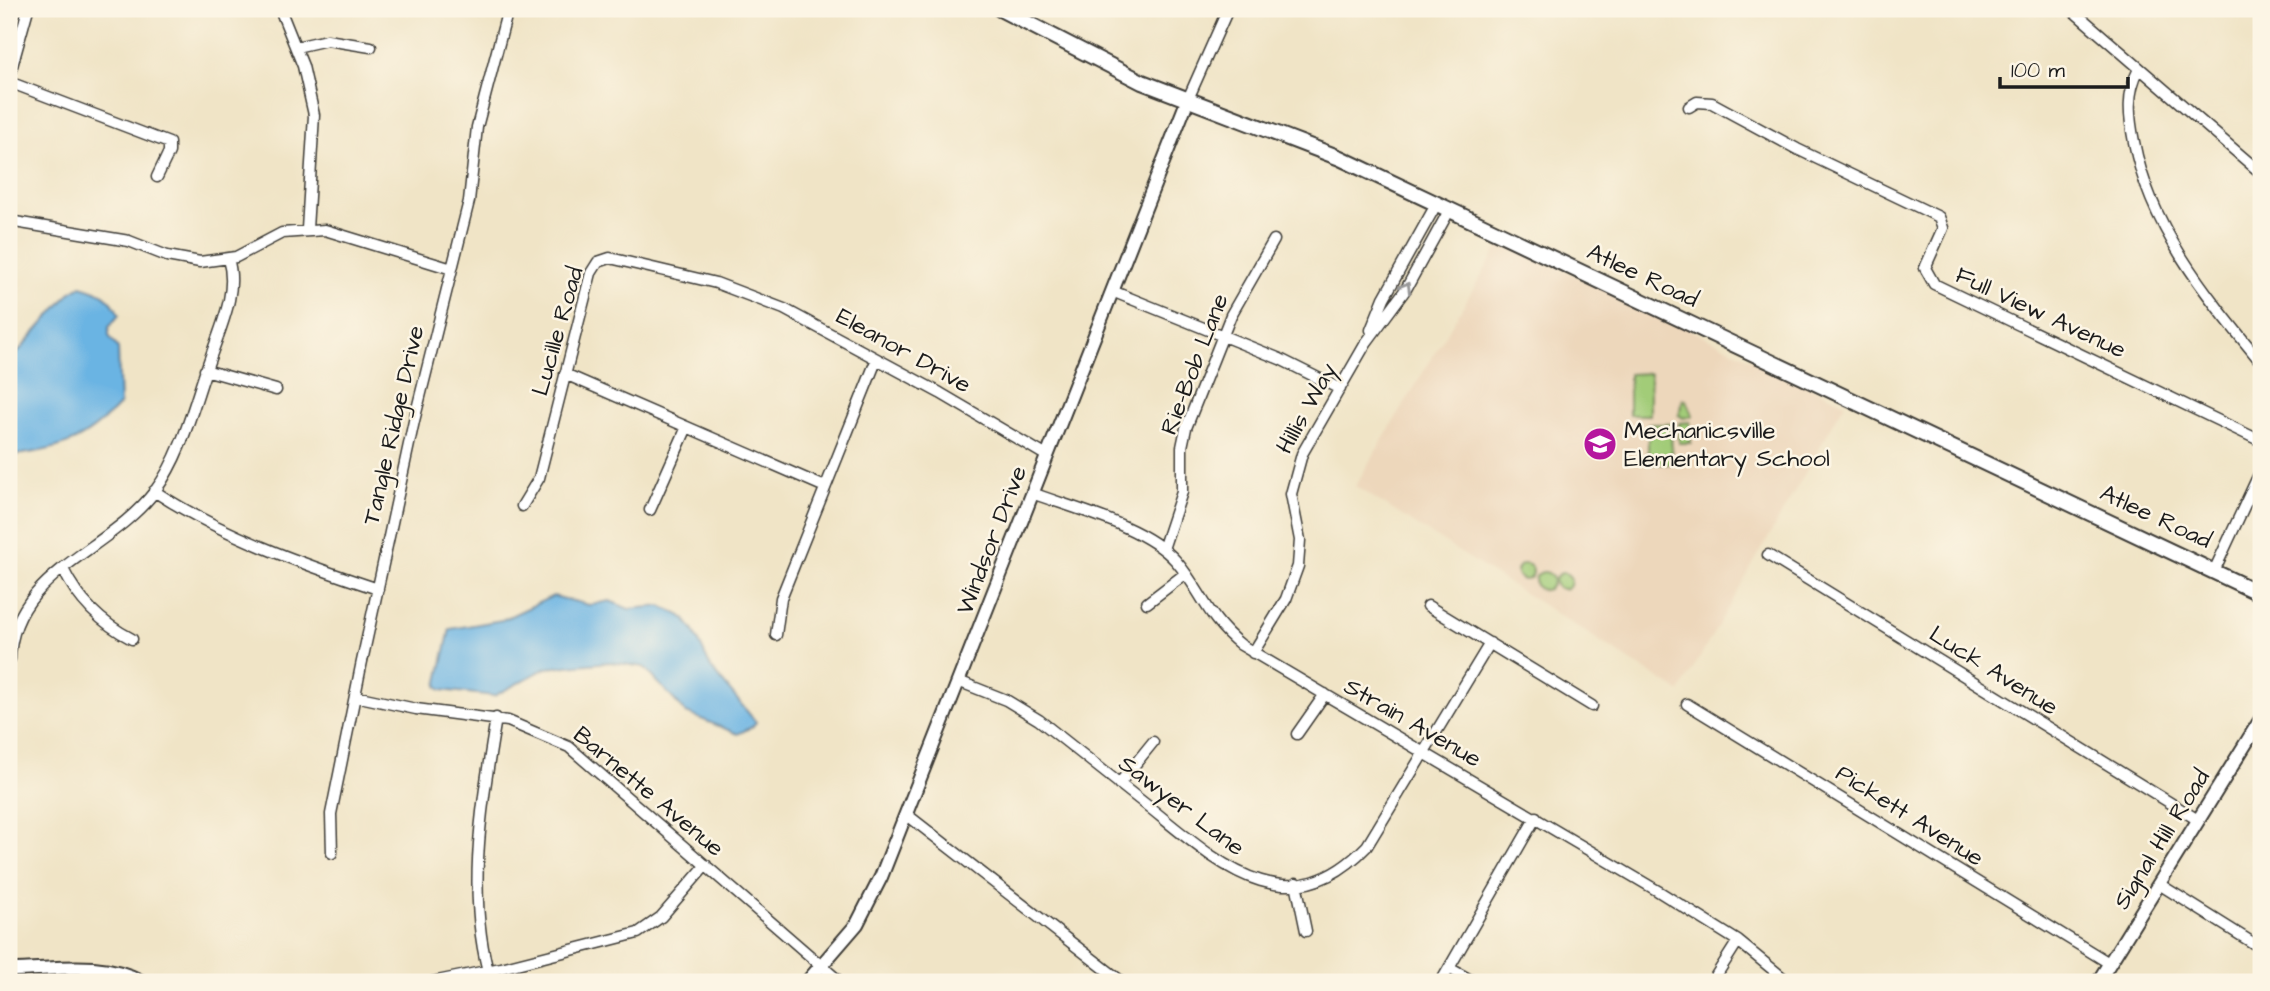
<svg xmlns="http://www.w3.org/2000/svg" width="2270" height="991" font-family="'Architects Daughter',sans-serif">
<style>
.built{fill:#edd7bb}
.green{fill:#a2cc78;stroke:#5f744a;stroke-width:2}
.water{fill:#6bb4e3;stroke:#446880;stroke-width:2}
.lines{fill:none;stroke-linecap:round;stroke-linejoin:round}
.minor-casing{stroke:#3c3a36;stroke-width:13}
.tertiary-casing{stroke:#3c3a36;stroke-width:16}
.secondary-casing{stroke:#3c3a36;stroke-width:18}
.minor{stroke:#fff;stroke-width:10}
.tertiary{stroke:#fff;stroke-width:12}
.secondary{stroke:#fff;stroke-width:14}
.oneway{stroke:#999}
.labels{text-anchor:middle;stroke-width:5;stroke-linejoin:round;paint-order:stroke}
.street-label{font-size:24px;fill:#1c1c1c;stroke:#fcf5e5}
.poi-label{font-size:24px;fill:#1c1c1c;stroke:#fcf5e5;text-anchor:start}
</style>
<rect width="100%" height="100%" fill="#fcf5e5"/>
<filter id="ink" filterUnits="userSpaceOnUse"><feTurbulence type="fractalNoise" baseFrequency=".0143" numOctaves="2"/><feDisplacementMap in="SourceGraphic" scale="14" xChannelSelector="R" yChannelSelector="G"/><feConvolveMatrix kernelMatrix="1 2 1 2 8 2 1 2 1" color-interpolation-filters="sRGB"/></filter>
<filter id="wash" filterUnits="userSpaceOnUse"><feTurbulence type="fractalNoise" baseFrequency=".00686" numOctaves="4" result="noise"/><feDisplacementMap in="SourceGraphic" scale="28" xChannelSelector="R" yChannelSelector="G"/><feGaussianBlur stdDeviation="1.57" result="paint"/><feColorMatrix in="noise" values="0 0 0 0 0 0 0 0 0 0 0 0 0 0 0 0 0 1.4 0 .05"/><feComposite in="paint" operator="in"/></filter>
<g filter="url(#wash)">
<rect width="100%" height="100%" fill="#f0e4c6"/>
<path class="built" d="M1502 241 1845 403 1680 692 1355 486Z"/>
<path class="green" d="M1650 373V415H1629V374Z
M1683 399 1686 400 1693 416 1683 418 1679 415Z
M1690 422 1691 443H1679V423Z
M1648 424H1671L1672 464H1648Z
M1517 572a8 8 0 1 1 16 0a8 8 0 1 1-16 0Z
M1535 581a9 9 0 1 1 18 0a9 9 0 1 1-18 0Z
M1555 581a8 8 0 1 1 16 0a8 8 0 1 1-16 0Z"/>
<path class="water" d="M81 286C100 291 112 297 119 315L109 327V336L118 348 120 404C83 444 61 449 9 456V362L70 293Z
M553 596 589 605 610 601 629 609 661 606 683 617 694 631 711 668 756 722 752 727 738 734 686 713 644 667 610 662 546 668 494 696 441 690 437 686 450 629 502 620Z"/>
</g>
<g filter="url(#ink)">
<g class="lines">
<defs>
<path id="minor" d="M280 9 303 66 314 115 307 229
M2071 9 2261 173
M296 47 327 40 371 47
M2139 69C2126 93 2129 117 2134 142 2150 228 2207 296 2261 362
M9 77 28 9
M9 82 169 143V152L157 177
M1188 99 1228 9
M1689 107 1697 102 1712 103 1797 149 1939 217 1943 228 1925 268 1934 284 2261 441
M9 221 129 241 167 256 200 262 236 257 282 233 325 230 452 269
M1112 291 1280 359 1340 389
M1371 330 1384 298 1437 203
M205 370 276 390
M565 374 825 487
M154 491C221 535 302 564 378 589
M1032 493C1075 509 1145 526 1176 561 1202 591 1206 617 1241 645L1658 891 1738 941 1788 982
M522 506 539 478 591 273 598 262 610 258 716 283 784 309 940 393 1047 456
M650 510 687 427
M1163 549 1182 492V447L1186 428 1231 315 1274 240
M1768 555 2198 820
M63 569C78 600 101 623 132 639
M2215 569 2261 470
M1147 603 1185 574
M1428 606 1592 706
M776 635 781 598 876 361
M1253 653 1286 599 1298 566 1300 540 1291 494 1302 454 1366 343 1406 289 1450 209
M10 659C12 573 109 552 155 491 184 452 195 398 212 353 222 324 238 290 228 259
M958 681 1006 700 1039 720C1076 749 1112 778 1149 807 1216 861 1287 930 1367 846L1490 643
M355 696 416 709 508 721 569 747 840 982
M1687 704 2109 963
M9 715 10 717
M1297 734 1325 694
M1119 784 1153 742
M906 814 1122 982
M332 853 331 814 361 666 414 421 469 201 477 127 508 9
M1296 883 1306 931
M2159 884 2261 948
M1449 968 1474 982
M432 982 501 968 638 933 661 917 706 865
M491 982C465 896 482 805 496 718
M1441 982 1536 817
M1712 982 1738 941"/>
<path id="tertiary" d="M9 970C56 970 99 959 143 982
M807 982 857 924 881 877 1188 99
M2098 982 2261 719"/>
<path id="secondary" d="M1000 9 1142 82 1340 158 2261 594"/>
</defs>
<use href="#minor" class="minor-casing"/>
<use href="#tertiary" class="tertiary-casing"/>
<use href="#secondary" class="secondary-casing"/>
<use href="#minor" class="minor"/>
<use href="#tertiary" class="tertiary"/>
<use href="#secondary" class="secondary"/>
</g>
<defs><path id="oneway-chevron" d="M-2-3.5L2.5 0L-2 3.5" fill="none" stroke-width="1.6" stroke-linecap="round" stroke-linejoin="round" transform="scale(1.75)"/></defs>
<use class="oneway" href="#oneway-chevron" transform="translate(1406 287) rotate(-59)"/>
</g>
<defs>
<symbol id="school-disc" viewBox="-11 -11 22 22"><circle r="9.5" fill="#b5179e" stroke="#fcf5e5"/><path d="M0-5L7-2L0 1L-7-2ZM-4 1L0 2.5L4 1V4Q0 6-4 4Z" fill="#fff"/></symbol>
</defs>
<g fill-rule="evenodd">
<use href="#school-disc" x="1581" y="425" width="38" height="38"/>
</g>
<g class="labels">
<g class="street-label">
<text transform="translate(1643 275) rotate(25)" y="8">Atlee Road</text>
<text transform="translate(2041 312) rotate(25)" y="8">Full View Avenue</text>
<text transform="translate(557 331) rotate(-74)" y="8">Lucille Road</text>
<text transform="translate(904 350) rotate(29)" y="8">Eleanor Drive</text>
<text transform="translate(1194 364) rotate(-69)" y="8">Rie-Bob Lane</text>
<text transform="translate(1306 408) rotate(-61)" y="8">Hillis Way</text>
<text transform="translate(393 425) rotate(-77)" y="8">Tangle Ridge Drive</text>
<text transform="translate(2156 516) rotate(25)" y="8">Atlee Road</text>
<text transform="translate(991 540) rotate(-69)" y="8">Windsor Drive</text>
<text transform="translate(1994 670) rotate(32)" y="8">Luck Avenue</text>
<text transform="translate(1413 722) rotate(30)" y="8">Strain Avenue</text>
<text transform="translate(649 791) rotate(40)" y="8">Barnette Avenue</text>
<text transform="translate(1182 805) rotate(37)" y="8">Sawyer Lane</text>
<text transform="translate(1910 815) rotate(32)" y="8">Pickett Avenue</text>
<text transform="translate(2161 839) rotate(-58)" y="8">Signal Hill Road</text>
</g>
<g class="poi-label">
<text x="1624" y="438">Mechanicsville<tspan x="1624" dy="28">Elementary School</tspan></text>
</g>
</g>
<rect width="2270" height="991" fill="none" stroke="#fcf5e5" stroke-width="35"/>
<path d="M2000 77v10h128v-10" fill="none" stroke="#1c1c1c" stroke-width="3.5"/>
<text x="2011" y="77" font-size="21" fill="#1c1c1c" stroke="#fcf5e5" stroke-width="5" paint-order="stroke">100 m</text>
</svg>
